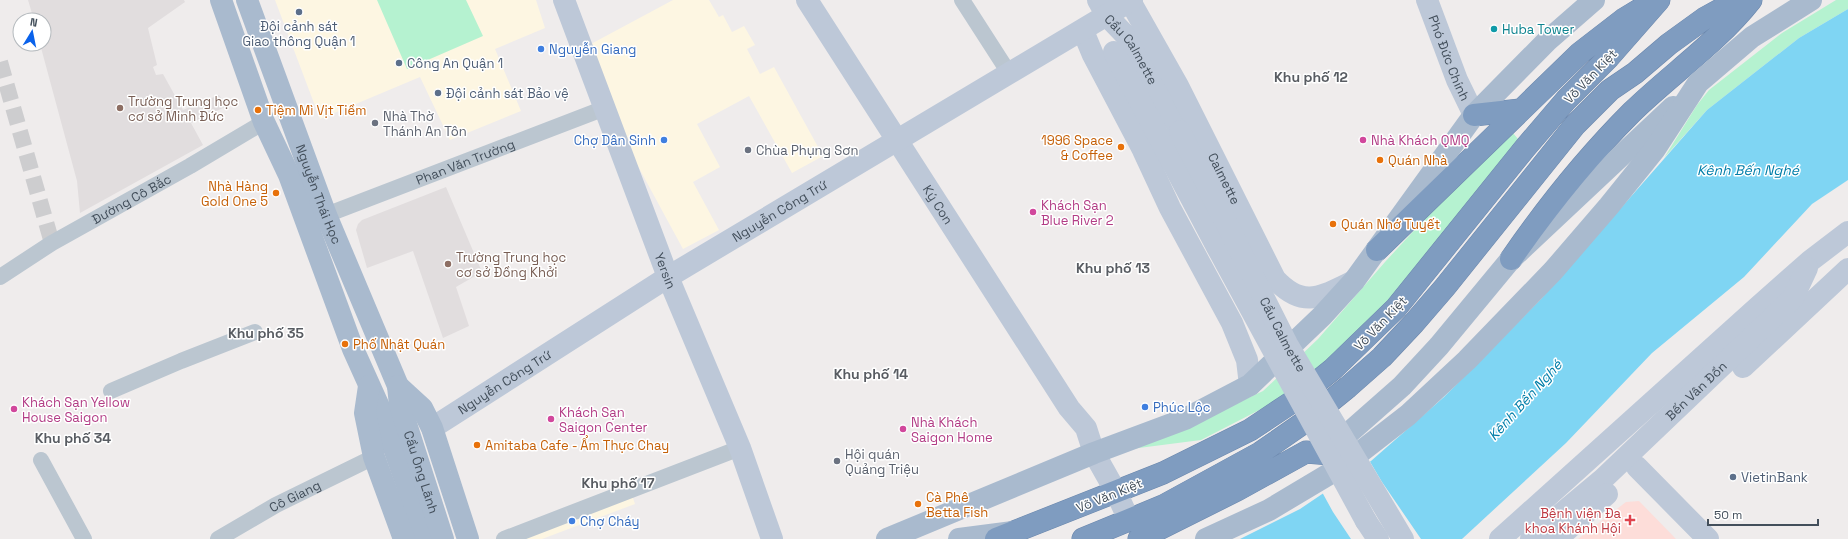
<svg xmlns="http://www.w3.org/2000/svg" width="1848" height="539" font-family="'Space Grotesk',sans-serif">
<style>
.commercial{fill:#fdf6e2}
.education{fill:#e1ddde}
.medical{fill:#fdddd9}
.green{fill:#b5f2d0}
.water{fill:#7fd5f3}
.pier{fill:#efecec}
.lines{fill:none;stroke-linecap:round;stroke-linejoin:round}
.street-tunnel{stroke:#cdcdcf;stroke-width:16;stroke-dasharray:16 8;stroke-linecap:butt}
.highway-casing{stroke:#6b87ac;stroke-width:23}
.street{stroke:#bbc6d0;stroke-width:16}
.secondary{stroke:#bdc8d8;stroke-width:22}
.primary{stroke:#a9bace;stroke-width:22}
.highway{stroke:#7f9cc0;stroke-width:22}
.secondary-bridge{stroke:#bdc8d8;stroke-width:22}
.service-dot{fill:#5c6f8a;stroke:#fff;stroke-width:1.5}
.culture-dot{fill:#0f9aa8;stroke:#fff;stroke-width:1.5}
.shop-dot{fill:#3f7fe0;stroke:#fff;stroke-width:1.5}
.education-dot{fill:#8d6e63;stroke:#fff;stroke-width:1.5}
.food-dot{fill:#e8710a;stroke:#fff;stroke-width:1.5}
.worship-dot{fill:#6b7280;stroke:#fff;stroke-width:1.5}
.hotel-dot{fill:#d1479c;stroke:#fff;stroke-width:1.5}
.health-dot{fill:#e0444e;stroke:#fff;stroke-width:1.5}
.labels{text-anchor:middle;stroke-width:3;stroke-linejoin:round;paint-order:stroke}
.service-label{font-size:13px;fill:#4e5e75;stroke:#fff;text-anchor:start}
.culture-label{font-size:13px;fill:#0d838f;stroke:#fff;text-anchor:start}
.shop-label{font-size:13px;fill:#366cbe;stroke:#fff;text-anchor:start}
.street-label{font-size:13px;fill:#434f5b;stroke:#fff}
.education-label{font-size:13px;fill:#785e54;stroke:#fff;text-anchor:start}
.food-label{font-size:13px;fill:#c56008;stroke:#fff;text-anchor:start}
.worship-label{font-size:13px;fill:#5b616d;stroke:#fff;text-anchor:start}
.hotel-label{font-size:13px;fill:#b23c85;stroke:#fff;text-anchor:start}
.health-label{font-size:13px;fill:#be3a42;stroke:#fff;text-anchor:end}
.neighbourhood-label{font-size:14px;font-weight:bold;fill:#585c62;stroke:#fff}
.water-label{font-size:14px;font-style:italic;fill:#027ea9;stroke:#fff}
</style>
<rect width="100%" height="100%" fill="#efecec"/>
<path class="commercial" d="M275 0H536L545 28 495 49 521 111 450 140 420 77 320 119Z
M673 0H709L719 17 723 15 732 32 744 26 755 45 747 49 760 74 774 67 823 156 792 173 749 96 697 124 720 167 693 182 719 230 683 249 576 52Z
M631 492 635 504 542 539H508Z"/>
<path class="education" d="M28 0H184L185 2 148 28 157 65 153 67 156 75 163 74 183 110 219 95 227 106 191 123 203 145 80 213 77 181 40 44H44V20H34Z
M446 187 482 272 456 287 469 326 443 338 413 251 367 268 356 230 358 224 362 220Z"/>
<path class="medical" d="M1626 502 1639 501 1676 539H1578Z"/>
<path class="green" d="M377 0H466L483 36 407 69Z
M1836 0H1848V9L1799 38 1707 110 1664 158 1697 105 1709 90 1782 33Z
M1513 133 1518 139 1392 297 1348 343 1275 402 1201 440 1131 449 1190 425 1263 391 1318 339 1385 262 1443 199Z"/>
<path class="water" d="M1848 9V180L1812 204 1744 277 1652 353 1566 443 1462 539H1240L1300 509 1371 461 1444 397 1541 299 1707 110 1799 38Z"/>
<path class="pier" d="M1369 460 1382 482 1421 539H1351L1333 512 1322 492Z"/>
<g class="lines">
<path class="street-tunnel" d="M0 62 52 243"/>
<defs>
<path id="highway" d="M1474 115 1520 110
M1377 250 1580 53 1624 19 1644 7
M1511 259C1547 207 1587 157 1632 112 1671 74 1717 43 1751 0
M996 539 1163 473 1250 430 1292 402 1333 369 1396 308 1525 148 1566 100 1609 57 1659 0
M1083 539 1163 506 1260 453 1306 421 1348 387 1382 357 1414 323 1445 287 1575 125 1610 90 1635 73 1669 44 1705 18 1738 0
M1139 539 1237 490 1306 452 1330 454"/>
</defs>
<use href="#highway" class="highway-casing"/>
<g class="street">
<path d="M962 0 1009 73"/>
<path id="s1" d="M326 215 605 108"/>
<path id="s2" d="M0 277 52 243 190 166 264 122"/>
<path d="M111 391 181 361 255 332"/>
<path d="M41 460 84 539"/>
<path id="s3" d="M218 539 276 505 374 457"/>
<path d="M504 539 740 448"/>
</g>
<g class="secondary">
<path id="s4" d="M564 0 668 277 740 448 772 539"/>
<path id="s5" d="M807 0 1069 408 1086 428 1094 453 1116 492 1129 520"/>
<path id="s6" d="M1098 0 1107 16 1132 42 1180 131"/>
<path id="s7" d="M1427 0 1457 80 1474 115"/>
<path id="s8" d="M1130 1 1178 86 1275 279C1304 310 1322 296 1354 281"/>
<path d="M1083 31 1093 55 1143 150 1170 208 1232 323 1247 360 1250 385"/>
<path d="M1743 367 1848 269"/>
<path id="s9" d="M432 428 668 277 1132 0"/>
<path d="M1637 467 1708 539"/>
<path d="M1366 521 1378 539"/>
<path d="M1500 539 1758 307 1810 261 1848 232"/>
<path id="s10" d="M1531 539 1603 479 1793 298 1807 268"/>
<path d="M1557 539 1607 494"/>
</g>
<g class="primary">
<path d="M221 0 264 122 289 175 353 349 381 411 426 539"/>
<path id="s11" d="M247 0 326 215 398 386 400 405 443 539"/>
<path d="M369 386 365 413 374 457 404 539"/>
<path d="M398 386 422 408 432 428 468 539"/>
<path d="M1343 438 1402 386 1439 346 1511 259 1673 107"/>
<path d="M887 539 1094 453 1185 419 1250 385 1322 316 1354 281 1474 115 1547 41 1594 0"/>
<path d="M959 539 1013 532"/>
<path d="M1206 539 1269 510 1341 467 1408 415 1467 360 1553 271 1609 206 1655 149 1698 83 1752 37 1811 0"/>
</g>
<use href="#highway" class="highway"/>
<g class="secondary-bridge">
<path d="M1114 52 1217 247 1366 521"/>
<path id="s12" d="M1180 131 1287 344 1403 539"/>
</g>
</g>
<g class="service-dot">
<circle cx="299" cy="12" r="4"/>
<circle cx="399" cy="63" r="4"/>
<circle cx="438" cy="93" r="4"/>
<circle cx="1733" cy="477" r="4"/>
</g>
<circle class="culture-dot" cx="1494" cy="29" r="4"/>
<g class="shop-dot">
<circle cx="541" cy="49" r="4"/>
<circle cx="664" cy="140" r="4"/>
<circle cx="1145" cy="407" r="4"/>
<circle cx="572" cy="521" r="4"/>
</g>
<g class="education-dot">
<circle cx="120" cy="108" r="4"/>
<circle cx="448" cy="264" r="4"/>
</g>
<g class="food-dot">
<circle cx="258" cy="110" r="4"/>
<circle cx="1121" cy="147" r="4"/>
<circle cx="1380" cy="160" r="4"/>
<circle cx="276" cy="193" r="4"/>
<circle cx="1333" cy="224" r="4"/>
<circle cx="345" cy="344" r="4"/>
<circle cx="477" cy="445" r="4"/>
<circle cx="918" cy="504" r="4"/>
</g>
<g class="worship-dot">
<circle cx="375" cy="123" r="4"/>
<circle cx="748" cy="150" r="4"/>
<circle cx="837" cy="461" r="4"/>
</g>
<g class="hotel-dot">
<circle cx="1363" cy="140" r="4"/>
<circle cx="1033" cy="212" r="4"/>
<circle cx="14" cy="409" r="4"/>
<circle cx="551" cy="419" r="4"/>
<circle cx="903" cy="429" r="4"/>
</g>
<path class="health-dot" d="M1628 514h4v4h4v4h-4v4h-4v-4h-4v-4h4z"/>
<g class="labels">
<g class="service-label">
<text x="299" y="31" text-anchor="middle">Đội cảnh sát<tspan x="299" dy="15">Giao thông Quận 1</tspan></text>
<text x="407" y="68">Công An Quận 1</text>
<text x="446" y="98">Đội cảnh sát Bảo vệ</text>
<text x="1741" y="482">VietinBank</text>
</g>
<g class="culture-label">
<text x="1502" y="34">Huba Tower</text>
</g>
<g class="shop-label">
<text x="549" y="54">Nguyễn Giang</text>
<text x="656" y="145" text-anchor="end">Chợ Dân Sinh</text>
<text x="1153" y="412">Phúc Lộc</text>
<text x="580" y="526">Chợ Cháy</text>
</g>
<g class="street-label">
<text dy="5" stroke="none"><textPath href="#s6" startOffset="60">Cầu Calmette</textPath></text>
<text dy="5" stroke="none"><textPath href="#s7" startOffset="62">Phó Đức Chính</textPath></text>
<text transform="translate(1590 76) rotate(-46)" y="5">Võ Văn Kiệt</text>
<text dy="5" stroke="none"><textPath href="#s1" startOffset="149">Phan Văn Trường</textPath></text>
<text dy="5" stroke="none"><textPath href="#s8" startOffset="201">Calmette</textPath></text>
<text dy="5" stroke="none"><textPath href="#s11" startOffset="207">Nguyễn Thái Học</textPath></text>
<text dy="5" stroke="none"><textPath href="#s2" startOffset="153">Đường Cô Bắc</textPath></text>
<text dy="5" stroke="none"><textPath href="#s5" startOffset="243">Ký Con</textPath></text>
<text dy="5" stroke="none"><textPath href="#s9" startOffset="410">Nguyễn Công Trứ</textPath></text>
<text dy="5" stroke="none"><textPath href="#s4" startOffset="289">Yersin</textPath></text>
<text transform="translate(1380 323) rotate(-46)" y="5">Võ Văn Kiệt</text>
<text dy="5" stroke="none"><textPath href="#s12" startOffset="228">Cầu Calmette</textPath></text>
<text dy="5" stroke="none"><textPath href="#s9" startOffset="86">Nguyễn Công Trứ</textPath></text>
<text dy="5" stroke="none"><textPath href="#s10" startOffset="222">Bến Vân Đồn</textPath></text>
<text dy="5" stroke="none"><textPath href="#s11" startOffset="504">Cầu Ông Lãnh</textPath></text>
<text transform="translate(1109 495) rotate(-22)" y="5">Võ Văn Kiệt</text>
<text dy="5" stroke="none"><textPath href="#s3" startOffset="88">Cô Giang</textPath></text>
</g>
<g class="education-label">
<text x="128" y="106">Trường Trung học<tspan x="128" dy="15">cơ sở Minh Đức</tspan></text>
<text x="456" y="262">Trường Trung học<tspan x="456" dy="15">cơ sở Đồng Khởi</tspan></text>
</g>
<g class="food-label">
<text x="266" y="115">Tiệm Mì Vịt Tiềm</text>
<text x="1113" y="145" text-anchor="end">1996 Space<tspan x="1113" dy="15">&amp; Coffee</tspan></text>
<text x="1388" y="165">Quán Nhà</text>
<text x="268" y="191" text-anchor="end">Nhà Hàng<tspan x="268" dy="15">Gold One 5</tspan></text>
<text x="1341" y="229">Quán Nhớ Tuyết</text>
<text x="353" y="349">Phố Nhật Quán</text>
<text x="485" y="450">Amitaba Cafe - Ẩm Thực Chay</text>
<text x="926" y="502">Cà Phê<tspan x="926" dy="15">Betta Fish</tspan></text>
</g>
<g class="worship-label">
<text x="383" y="121">Nhà Thờ<tspan x="383" dy="15">Thánh An Tôn</tspan></text>
<text x="756" y="155">Chùa Phụng Sơn</text>
<text x="845" y="459">Hội quán<tspan x="845" dy="15">Quảng Triệu</tspan></text>
</g>
<g class="hotel-label">
<text x="1371" y="145">Nhà Khách QMQ</text>
<text x="1041" y="210">Khách Sạn<tspan x="1041" dy="15">Blue River 2</tspan></text>
<text x="22" y="407">Khách Sạn Yellow<tspan x="22" dy="15">House Saigon</tspan></text>
<text x="559" y="417">Khách Sạn<tspan x="559" dy="15">Saigon Center</tspan></text>
<text x="911" y="427">Nhà Khách<tspan x="911" dy="15">Saigon Home</tspan></text>
</g>
<g class="health-label">
<text x="1621" y="518">Bệnh viện Đa<tspan x="1621" dy="15">khoa Khánh Hội</tspan></text>
</g>
<g class="neighbourhood-label">
<text x="1311" y="82">Khu phố 12</text>
<text x="1113" y="273">Khu phố 13</text>
<text x="266" y="338">Khu phố 35</text>
<text x="871" y="379">Khu phố 14</text>
<text x="73" y="443">Khu phố 34</text>
<text x="618" y="488">Khu phố 17</text>
</g>
<g class="water-label">
<text x="1748" y="175">Kênh Bến Nghé</text>
<text transform="translate(1525 400) rotate(-48)" y="5">Kênh Bến Nghé</text>
</g>
</g>
<g transform="translate(32 32) rotate(10)"><circle r="19" fill="#ffffff" stroke="#b4b9bd"/>
<path d="M0-3L7 15L0 10L-7 15Z" fill="#0a62eb"/>
<text y="-6" font-size="11" font-weight="bold" text-anchor="middle" fill="#434f5b">N</text>
</g>
<path d="M1708 519v6h110v-6" fill="none" stroke="#434f5b" stroke-width="2"/>
<text x="1714" y="519" font-size="12" fill="#434f5b" stroke="#ffffff" stroke-width="3" paint-order="stroke">50 m</text>
</svg>
